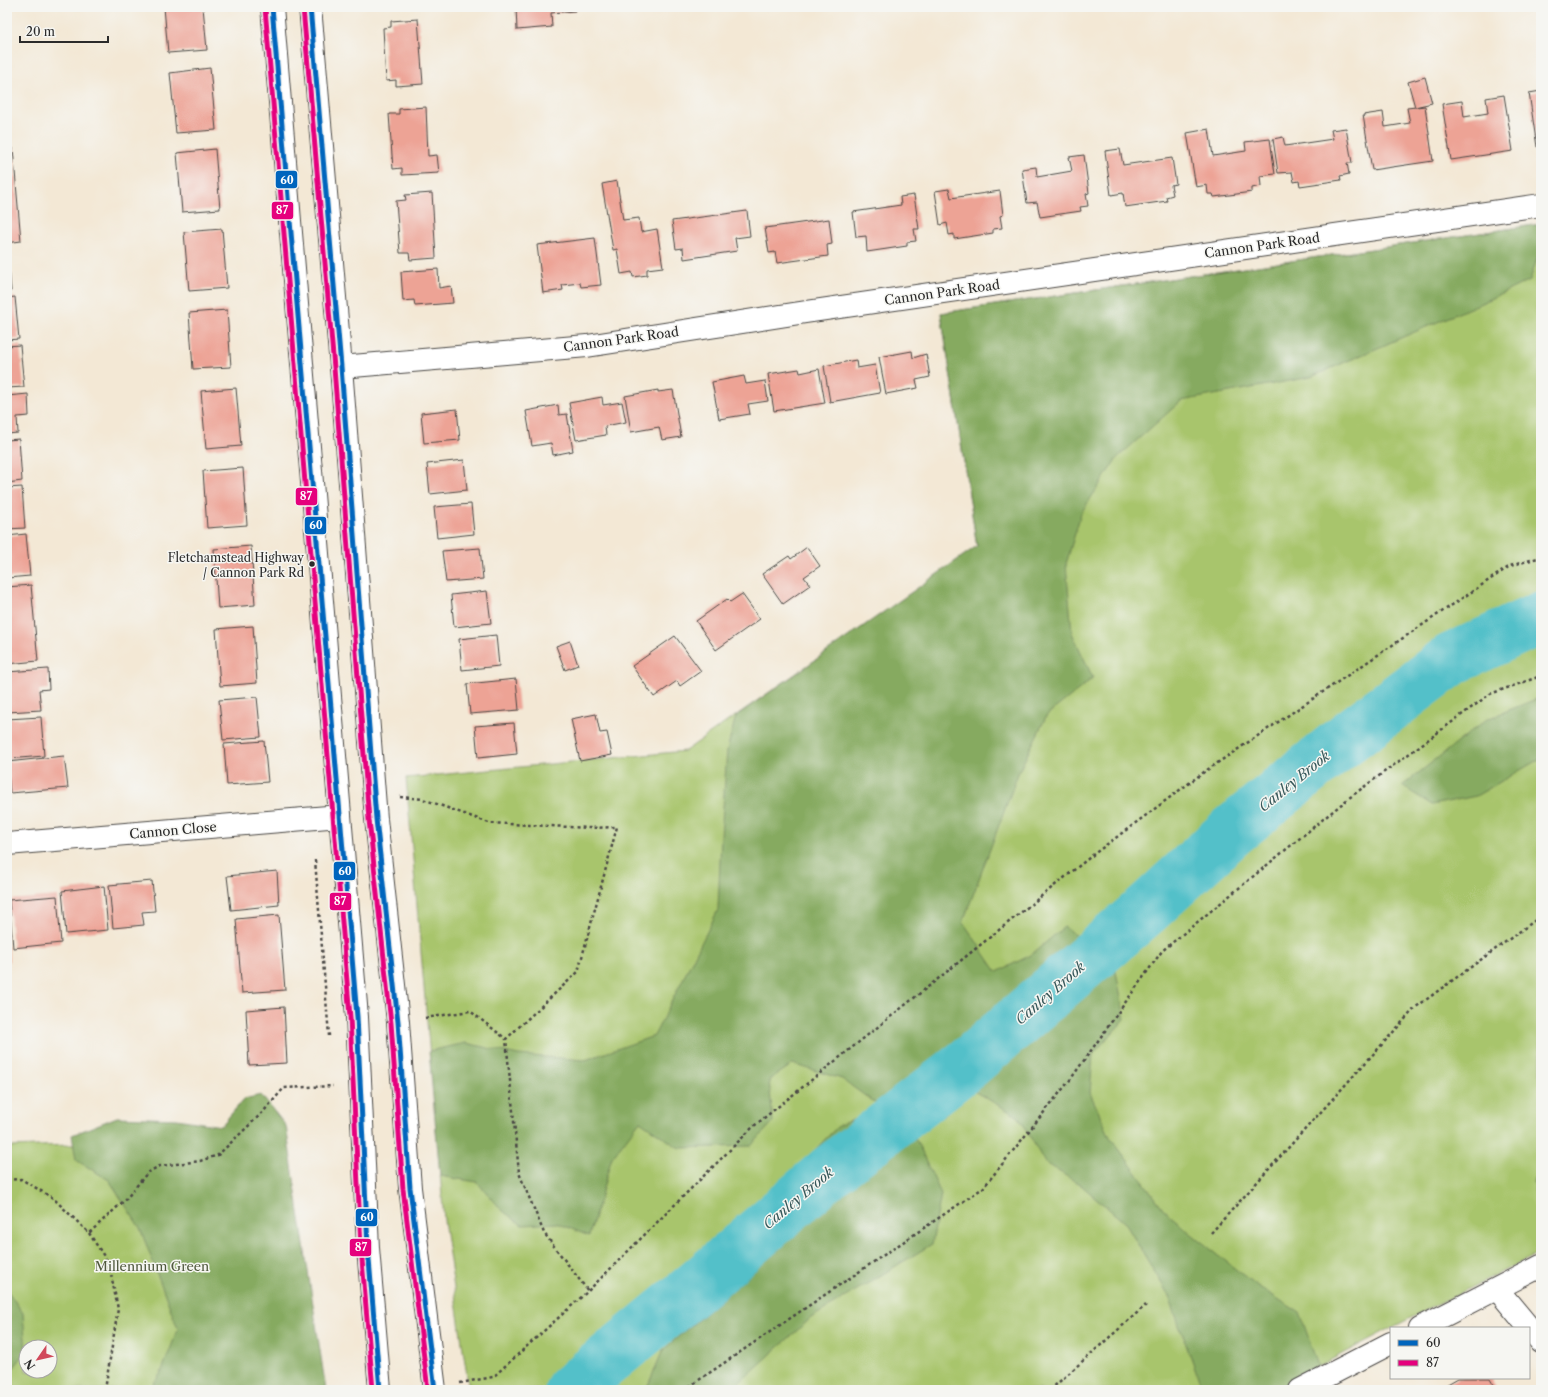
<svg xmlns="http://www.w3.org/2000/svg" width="1548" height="1397" font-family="'Libre Caslon Text',serif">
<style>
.green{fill:#a8c56c;stroke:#6a784c;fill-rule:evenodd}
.forest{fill:#86aa60;stroke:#586a46}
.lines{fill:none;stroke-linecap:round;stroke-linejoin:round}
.river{stroke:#53c0c9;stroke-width:53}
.building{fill:#eda395}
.street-casing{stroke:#494744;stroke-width:24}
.highway-casing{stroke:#494744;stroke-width:24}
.path{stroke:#494744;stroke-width:2.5;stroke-dasharray:3 3;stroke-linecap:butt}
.street{stroke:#fff;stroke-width:22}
.highway{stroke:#fff;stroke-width:22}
.bus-1-casing{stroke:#f6f6f2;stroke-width:8}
.bus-2-casing{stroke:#f6f6f2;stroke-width:8}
.bus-1{stroke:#0065bd;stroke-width:5}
.bus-2{stroke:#e5007d;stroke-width:5}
.bus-dot{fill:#2b2b2b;stroke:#f6f6f2;stroke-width:1.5}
.labels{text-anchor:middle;stroke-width:3;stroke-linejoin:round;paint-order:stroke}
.bus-label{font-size:12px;fill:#2b2b2b;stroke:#f6f6f2;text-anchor:end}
.street-label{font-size:13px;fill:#2b2b2b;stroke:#f6f6f2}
.park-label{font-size:13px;fill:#50593e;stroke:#f6f6f2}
.water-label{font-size:14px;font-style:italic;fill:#37585a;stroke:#f6f6f2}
.line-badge{stroke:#f6f6f2;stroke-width:1.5}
.badge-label{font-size:11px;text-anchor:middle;font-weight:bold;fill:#fff}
</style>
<rect width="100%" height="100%" fill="#f6f6f2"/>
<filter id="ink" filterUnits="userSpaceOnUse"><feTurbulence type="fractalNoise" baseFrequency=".025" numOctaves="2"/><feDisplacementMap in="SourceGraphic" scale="8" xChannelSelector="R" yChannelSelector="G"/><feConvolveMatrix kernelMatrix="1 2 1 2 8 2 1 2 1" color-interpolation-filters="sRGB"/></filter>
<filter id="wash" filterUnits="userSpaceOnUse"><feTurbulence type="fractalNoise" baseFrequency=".012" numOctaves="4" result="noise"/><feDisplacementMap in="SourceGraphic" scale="16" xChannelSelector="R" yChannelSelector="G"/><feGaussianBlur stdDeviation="0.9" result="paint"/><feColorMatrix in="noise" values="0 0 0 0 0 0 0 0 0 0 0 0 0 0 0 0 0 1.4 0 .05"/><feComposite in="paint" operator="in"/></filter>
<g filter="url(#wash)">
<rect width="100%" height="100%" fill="#f3e8d5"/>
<path class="green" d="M1541 224V1252L1391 1328 1274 1390H469L444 1220 406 778 685 751 977 547 941 313Z
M263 1139 290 1390H7V1147ZM26 1347H50V1371H26Z"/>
<path class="forest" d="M1541 224V247L1530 280 1495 297 1311 377 1181 401 1117 458 1081 513 1066 564 1072 633 1093 678 1047 715 1019 771 963 922 997 972 1031 955 1064 927 1114 961 1125 1019 1093 1054 1090 1093 1110 1137 1168 1215 1253 1283 1300 1313 1318 1366 1274 1390H1203L1168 1294 1125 1223 1081 1185 1045 1163 1019 1117 972 1090 945 1115 922 1129 868 1098 842 1079 793 1064 769 1080 773 1122 751 1146 679 1148 640 1121 612 1157 589 1236 557 1223 522 1225 503 1211 477 1182 440 1176 429 1051 466 1043 518 1055 585 1060 654 1036 718 910 721 837 727 750 736 716 977 546 941 313Z
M1541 697V758L1476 796 1432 805 1402 786 1487 719Z
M261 1095 286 1126 326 1390H149L161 1373 178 1329 140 1228 109 1180 76 1160 72 1135 117 1117 177 1119 221 1126 244 1099Z
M871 1113 913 1133 941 1194 932 1244 811 1318 731 1390H646L663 1350 782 1247 783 1183 839 1125Z
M1541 1172V1249L1533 1181Z
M7 1290 23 1313 26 1352 7 1376Z"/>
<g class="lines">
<path class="river" d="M571 1390 697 1286 829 1172 970 1062 1145 911 1231 832 1346 739 1452 659 1541 618"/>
</g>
<g id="blocks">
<path class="building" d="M164 7H203L207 50 168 53Z
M516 7H575V11L551 13 552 27 517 30Z
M587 7H610V8L587 10Z
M418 19 423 84 396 86V80L386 81 383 28 391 27V21Z
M210 68 216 130 176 133 170 73Z
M1425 77 1432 103 1415 107 1408 82Z
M1541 91V147H1537L1529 93Z
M1504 95 1513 151 1451 160 1442 104 1462 101 1464 117 1488 113 1486 98Z
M1425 106 1433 161 1372 170 1363 115 1383 112 1385 127 1410 123 1407 108Z
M426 107 428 156 437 155 439 173 402 175V168L393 169 389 114H399V109Z
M1346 128 1352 163H1347L1349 174 1340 176 1341 180 1300 186 1299 181 1294 182 1292 172 1278 173 1273 139 1283 137 1285 146 1333 139 1331 130Z
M1209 129 1213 156 1246 151 1245 142 1270 139 1275 174 1260 176 1261 186 1252 188V192L1214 197 1213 194H1208L1207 185 1196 187 1187 133Z
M13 148 21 241 7 243V149Z
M215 149 220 209 182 212 177 153Z
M1120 149 1123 165 1172 158 1176 184 1171 185 1173 195 1166 197 1167 201 1125 207 1123 193 1111 195 1105 151Z
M1084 155 1089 193 1086 194 1088 206 1080 207 1081 211 1040 217 1037 202 1027 203 1022 169 1036 167 1037 177 1072 171 1069 157Z
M617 181 623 220 639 218 641 232 657 229 663 267 647 269V275L633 277 632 272 621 274 617 249 613 250 602 184Z
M949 189 951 198 1000 191 1003 215 1000 216 1002 228 993 229V233L954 239V234L949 235 947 223 940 225 935 191Z
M432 193 436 258 410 260 409 253H400L396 201 406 200 405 195Z
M914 195 919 229H914L916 241 907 242V246L867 252 866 236 856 237 853 212 901 205 900 197Z
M747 211 750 236 735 238 737 251 684 259 683 248 676 249 672 221Z
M829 219 832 244 827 245 828 256 777 263 775 252 769 253 765 228Z
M222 229 227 288 189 291 184 232Z
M595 238 601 285 581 287 580 283 562 285 563 290 543 293 537 245Z
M7 253H8L11 291 7 292Z
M438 269 439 288 451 286 453 303 415 306 414 300 403 301 401 272Z
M15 297 19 339 7 340V298Z
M227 310 231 367 193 369 189 313Z
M20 345 24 387 7 388V346Z
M912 351 913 358 926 354 930 377 916 380 918 388 886 394 879 357Z
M856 360 857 368 875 365 880 393 830 402 824 366Z
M799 369 800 373 819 369 825 403 774 411 768 374Z
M744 376 746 384 765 381 768 401 748 404 750 414 719 419 712 382Z
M236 388 241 446 206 449 201 391Z
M658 390V392L673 390 681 437 662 440 659 427 631 432 625 396Z
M28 394 29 416 17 417 18 433 7 434V396Z
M602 397 603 405 622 402 626 422 605 426 606 435 576 440 569 403Z
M558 405 559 415 567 414 573 451 553 455 551 443 532 446 526 411Z
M457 409 460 440 424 443 421 413Z
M19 439 22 481 7 483V440Z
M464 460 467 490 430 494 427 464Z
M243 468 247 525 207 528 203 471Z
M22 487 25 528 7 529V488Z
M471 504 474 534 437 538 434 507Z
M26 534 30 576 7 578V536Z
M251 546 255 605 218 608 214 549Z
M807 547 820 566 804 577 810 585 783 604 762 574 789 556 791 559Z
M480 548 483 579 446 582 442 551Z
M31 585 38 661 7 664V587Z
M487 591 491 623 454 627 451 595Z
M742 594 760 619 716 650 696 621 727 599 730 602Z
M253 626 257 683 220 686 216 629Z
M496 635 499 666 462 670 459 639Z
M675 636 701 671 680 686 677 681 654 697 632 666Z
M570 641 578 665 565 670 556 646Z
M48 669 49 689 39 690 41 710 7 712V672Z
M516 679 519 710 470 714 467 684Z
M257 697 261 737 223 740 219 700Z
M596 714 600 733 607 732 612 755 580 761 571 719Z
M41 717 44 756 8 759 7 719Z
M514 723 517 754 478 758 475 726Z
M264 741 268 782 227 785 224 744Z
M64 756 68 788 10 793 7 762Z
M277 871 279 905 231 910 227 876Z
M152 881 155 911 142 912 144 925 113 928 109 885Z
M104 886 108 930 66 934 62 891Z
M57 896 61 943 13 948 9 900Z
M279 915 285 990 242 993 236 919Z
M7 946H8L9 961 7 962Z
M284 1007 287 1063 249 1065 246 1010Z
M1458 1378H1490L1497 1390H1437Z"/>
</g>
</g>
<g filter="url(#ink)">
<use href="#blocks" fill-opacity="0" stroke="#494744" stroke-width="1"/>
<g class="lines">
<defs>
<path id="street" d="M341 367 587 346 806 312 1541 205
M7 844 340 816
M1497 1289 1541 1342
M1420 1328 1541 1266
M1300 1390 1391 1343"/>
<path id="highway" d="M272 7 357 1017 368 1248 380 1390
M310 7 341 367 376 819 398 1022 410 1188 435 1390"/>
</defs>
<use href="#street" class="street-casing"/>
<use href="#highway" class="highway-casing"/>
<path class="path" d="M400 797 423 799 489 823 590 828 617 827 578 972 506 1039 519 1173 544 1233 588 1291
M315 860 329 1036
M425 1018 470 1011 506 1039
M7 1180 21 1179 53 1198 89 1233 126 1199 148 1172 160 1166 200 1161 218 1155 263 1112 284 1088 333 1086
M89 1233 109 1264 118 1309 105 1390
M1211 1233 1416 1007 1541 916
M460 1383 493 1377 588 1291 754 1126 1094 854 1204 772 1510 566 1541 557
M684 1390 983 1188 1070 1080 1162 951 1349 798 1490 694 1541 676
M1050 1390 1146 1305"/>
<use href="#street" class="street"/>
<use href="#highway" class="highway"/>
<defs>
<path id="bus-1" d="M272 7 357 1017 368 1248 380 1390
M310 7 341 367 376 819 398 1022 410 1188 435 1390"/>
<path id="bus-2" d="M265 8 350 1017 361 1248 373 1390
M303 8 334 368 369 820 391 1023 403 1189 428 1390"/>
</defs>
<use href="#bus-1" class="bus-1-casing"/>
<use href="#bus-2" class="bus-2-casing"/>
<use href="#bus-1" class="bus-1"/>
<use href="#bus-2" class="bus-2"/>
</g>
</g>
<circle class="bus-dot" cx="312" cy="564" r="3.5"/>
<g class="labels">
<g class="bus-label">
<text x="304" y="562">Fletchamstead Highway<tspan x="304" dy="15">/ Cannon Park Rd</tspan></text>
</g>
<g class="street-label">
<text transform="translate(1262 245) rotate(-8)" y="5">Cannon Park Road</text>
<text transform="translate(942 292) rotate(-8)" y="5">Cannon Park Road</text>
<text transform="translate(621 339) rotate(-8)" y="5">Cannon Park Road</text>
<text transform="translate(173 830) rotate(-5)" y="5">Cannon Close</text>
</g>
<g class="park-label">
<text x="152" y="1271">Millennium Green</text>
</g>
<g class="water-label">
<text transform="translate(1294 781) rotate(-39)" y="5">Canley Brook</text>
<text transform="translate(1050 993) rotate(-41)" y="5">Canley Brook</text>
<text transform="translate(798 1198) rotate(-40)" y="5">Canley Brook</text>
</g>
</g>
<g class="line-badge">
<rect x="275" y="170" width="23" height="19" rx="4" fill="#0065bd"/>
<rect x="271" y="201" width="23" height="19" rx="4" fill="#e5007d"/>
<rect x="295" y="487" width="23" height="19" rx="4" fill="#e5007d"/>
<rect x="304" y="516" width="23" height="19" rx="4" fill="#0065bd"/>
<rect x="333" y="861" width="23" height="20" rx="4" fill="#0065bd"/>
<rect x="329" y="892" width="23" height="19" rx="4" fill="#e5007d"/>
<rect x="355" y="1208" width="23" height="19" rx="4" fill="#0065bd"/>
<rect x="349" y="1238" width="23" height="19" rx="4" fill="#e5007d"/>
</g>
<g class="badge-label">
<text x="287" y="184">60</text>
<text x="282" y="214">87</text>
<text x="306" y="500">87</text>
<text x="316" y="529">60</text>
<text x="345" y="875">60</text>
<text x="340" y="905">87</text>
<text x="367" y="1221">60</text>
<text x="361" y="1251">87</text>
</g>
<rect width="1548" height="1397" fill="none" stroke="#f6f6f2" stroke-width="24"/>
<rect x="1390" y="1327" width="140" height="52" fill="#f6f6f2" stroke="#a5a5a2"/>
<rect x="1398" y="1340" width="20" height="6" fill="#0065bd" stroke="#a5a5a2"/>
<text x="1426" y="1347" font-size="12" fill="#2b2b2b">60</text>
<rect x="1398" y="1360" width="20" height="6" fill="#e5007d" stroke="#a5a5a2"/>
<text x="1426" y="1367" font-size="12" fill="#2b2b2b">87</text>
<g transform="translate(38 1359) rotate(236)"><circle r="19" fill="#f6f6f2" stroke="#a5a5a2"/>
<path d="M0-3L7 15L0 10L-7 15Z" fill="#d1495b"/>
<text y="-6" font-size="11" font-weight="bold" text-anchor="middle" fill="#2b2b2b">N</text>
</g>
<path d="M20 36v6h88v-6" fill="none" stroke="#2b2b2b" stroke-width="2"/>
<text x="26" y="36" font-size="12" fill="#2b2b2b" stroke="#f6f6f2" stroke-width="3" paint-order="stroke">20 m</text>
</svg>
